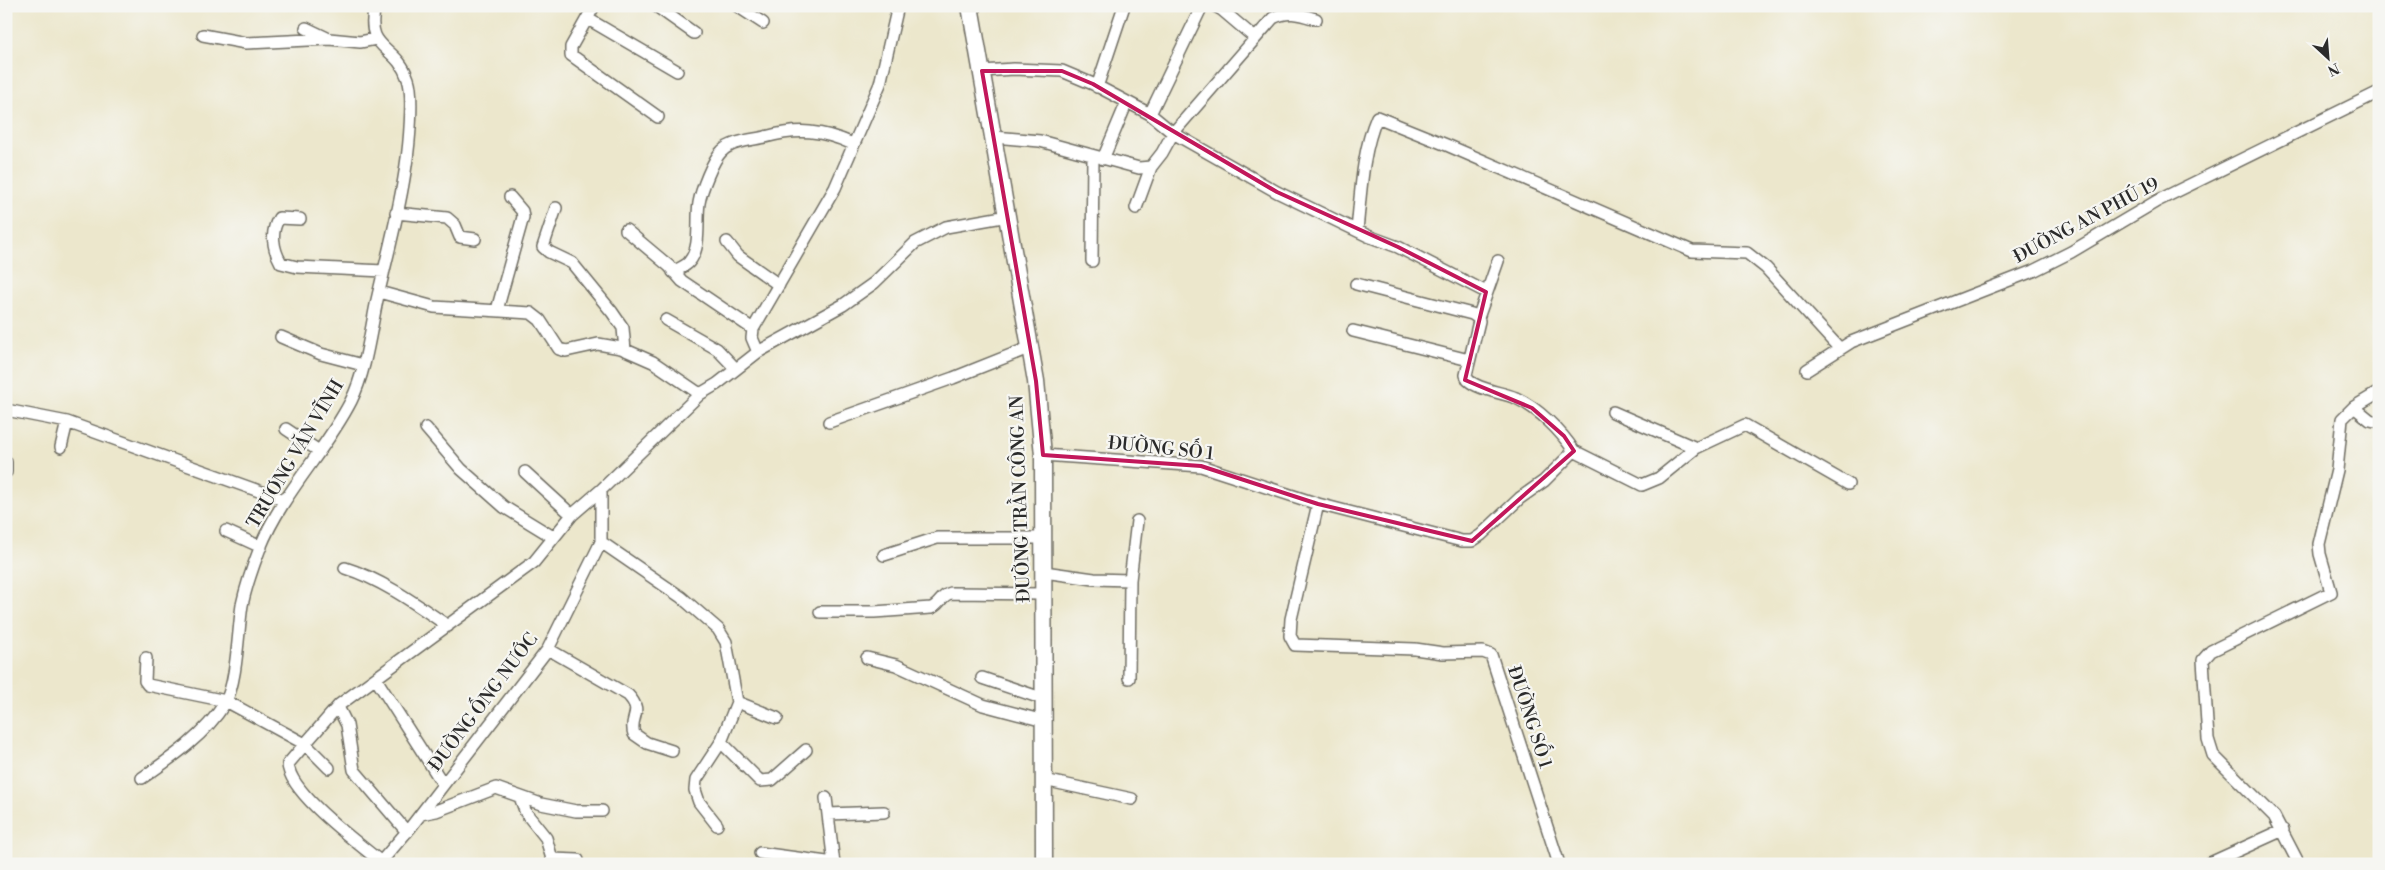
<svg xmlns="http://www.w3.org/2000/svg" width="2385" height="870" font-family="'Libre Bodoni',serif">
<style>
.lines{fill:none;stroke-linecap:round;stroke-linejoin:round}
.street-casing{stroke:#6f6d63;stroke-width:14}
.secondary-casing{stroke:#6f6d63;stroke-width:19}
.street{stroke:#fff;stroke-width:11}
.secondary{stroke:#fff;stroke-width:16}
.marked{fill:none;stroke:#c2185b;stroke-width:4;stroke-linejoin:round}
.labels{text-anchor:middle;stroke-width:4.5;stroke-linejoin:round;paint-order:stroke}
.street-label{font-size:18px;fill:#2b2b2b;stroke:#f6f6f2}
</style>
<rect width="100%" height="100%" fill="#f6f6f2"/>
<filter id="ink" filterUnits="userSpaceOnUse"><feTurbulence type="fractalNoise" baseFrequency=".02" numOctaves="2"/><feDisplacementMap in="SourceGraphic" scale="10" xChannelSelector="R" yChannelSelector="G"/><feConvolveMatrix kernelMatrix="1 2 1 2 8 2 1 2 1" color-interpolation-filters="sRGB"/></filter>
<filter id="wash" filterUnits="userSpaceOnUse"><feTurbulence type="fractalNoise" baseFrequency=".0096" numOctaves="4" result="noise"/><feDisplacementMap in="SourceGraphic" scale="20" xChannelSelector="R" yChannelSelector="G"/><feGaussianBlur stdDeviation="1.12" result="paint"/><feColorMatrix in="noise" values="0 0 0 0 0 0 0 0 0 0 0 0 0 0 0 0 0 1.4 0 .05"/><feComposite in="paint" operator="in"/></filter>
<g filter="url(#wash)">
<rect width="100%" height="100%" fill="#ece7cc"/>
</g>
<g filter="url(#ink)">
<g class="lines">
<defs>
<path id="street" d="M594 6 571 47V55L658 117
M656 6 694 33
M737 6 763 23
M1215 6 1222 10 1255 38
M588 19 677 71
M306 28 327 38
M203 35 246 43 329 39 360 42 376 39
M982 71 1014 69 1062 71 1093 84 1150 114 1173 133 1277 192 1368 236 1398 247 1486 292
M1097 87 1124 6
M1150 114 1202 6
M994 137 1040 141 1139 168 1151 167 1162 153 1173 133 1273 18C1288 10 1299 14 1316 19
M1103 159 1127 102
M556 208 543 247 549 252 572 263 612 312 623 328 625 350
M1136 208 1151 167
M396 213 447 218 455 225 460 237 475 239
M300 219 279 218C270 232 273 249 281 263L297 267 384 271
M626 230 669 266 682 281 753 329
M1357 230C1361 192 1362 152 1377 117L1449 146 1692 251 1747 253 1766 268 1840 349
M727 242 738 256 779 285
M1092 261 1093 156
M673 272C678 269 686 266 689 262 702 247 696 221 699 203 701 191 713 159 722 151 732 141 752 140 765 137 798 128 822 130 853 144
M1356 284 1472 314 1478 318 1479 321 1466 375 1468 380C1479 390 1501 392 1516 398 1538 408 1561 431 1574 451
M379 292 434 307 531 313 540 320 559 349 566 351 598 344 621 348 653 362 700 394
M497 310 523 217 522 211 510 197
M1478 318 1498 261
M666 320 717 349 736 369
M1353 331 1469 360
M281 337 321 354 363 365
M758 352 752 338 753 329 835 188 880 84 898 6
M1807 370 1851 342 2033 271 2071 252 2157 201 2379 92
M2354 407 2370 420 2379 422
M6 410 67 422 284 500
M1613 412 1696 448
M829 422 953 378 1031 347
M426 428 461 469 504 507 553 537
M286 429 319 451
M61 447 67 422
M1043 455 1201 466 1318 504 1291 619 1290 636 1295 645 1415 649 1443 653 1483 652 1491 655 1559 864
M6 462V472
M525 472 572 515
M1318 504 1462 541H1472L1481 535 1520 498 1544 481 1574 451 1642 485 1659 478 1696 448 1745 425 1848 484
M226 531 261 547
M601 542 681 597 718 629 726 642 737 702 721 742 696 780 695 790 699 802 717 825
M884 555 937 538H1044
M345 568C381 579 416 604 448 626
M1044 572 1094 579 1130 580 1129 678
M1130 580 1137 521
M820 612H874L931 608C940 605 941 595 951 593L1044 594
M548 649 628 695C645 713 628 717 634 734L647 743 672 751
M146 658 145 681 148 685 226 701 305 744 339 705 534 562 572 515 601 490 700 394 717 384 758 352 843 305 874 283 915 243 946 227 1008 216
M867 658 896 665 983 705 1044 721
M982 678 1044 699
M376 679 443 784
M737 702 777 718
M338 707 347 725 354 770 407 832
M721 742 760 781 772 780 806 750
M329 768 305 744 288 764C289 793 358 843 381 862
M142 778C173 757 205 735 225 703 237 683 238 630 242 605 246 586 253 566 260 548 282 493 325 452 351 401 366 371 370 333 377 300 387 256 400 210 406 165 409 147 414 95 408 79 396 43 364 52 375 6
M1044 780 1132 799
M520 797 526 813 546 838 552 859 578 860
M826 798 834 864
M421 814 436 811 496 788 541 804 576 811H602
M828 814 884 812
M760 853 834 863
M379 864 410 828 548 649 601 542V490
M2208 864 2283 830
M2299 864 2274 816 2213 755 2208 739 2203 660 2211 651 2331 592 2320 554 2319 544 2337 470 2342 419 2354 407 2379 392"/>
<path id="secondary" d="M970 6 1036 381 1043 455 1044 864"/>
</defs>
<use href="#street" class="street-casing"/>
<use href="#secondary" class="secondary-casing"/>
<use href="#street" class="street"/>
<use href="#secondary" class="secondary"/>
</g>
</g>
<path class="marked" d="M982 71H1062L1093 84 1277 192 1398 247 1486 292 1465 380 1532 408 1564 436 1574 451 1472 541 1318 504 1201 466 1043 455 1036 381Z"/>
<g class="labels">
<g class="street-label">
<text transform="translate(2086 220) rotate(-28)" y="6">ĐƯỜNG AN PHÚ 19</text>
<text transform="translate(1161 448) rotate(6)" y="6">ĐƯỜNG SỐ 1</text>
<text transform="translate(295 454) rotate(-59)" y="6">TRƯƠNG VĂN VĨNH</text>
<text transform="translate(1020 499) rotate(-92)" y="6">ĐƯỜNG TRẦN CÔNG AN</text>
<text transform="translate(483 702) rotate(-53)" y="6">ĐƯỜNG ỐNG NƯỚC</text>
<text transform="translate(1530 717) rotate(72)" y="6">ĐƯỜNG SỐ 1</text>
</g>
</g>
<rect width="2385" height="870" fill="none" stroke="#f6f6f2" stroke-width="25"/>
<g transform="translate(2328 58) rotate(154)" stroke="#f6f6f2" stroke-width="4" paint-order="stroke">
<path d="M0-4L9 19L0 12L-9 19Z" fill="#2b2b2b"/>
<text y="-8" font-size="14" font-weight="bold" text-anchor="middle" fill="#2b2b2b">N</text>
</g>
</svg>
